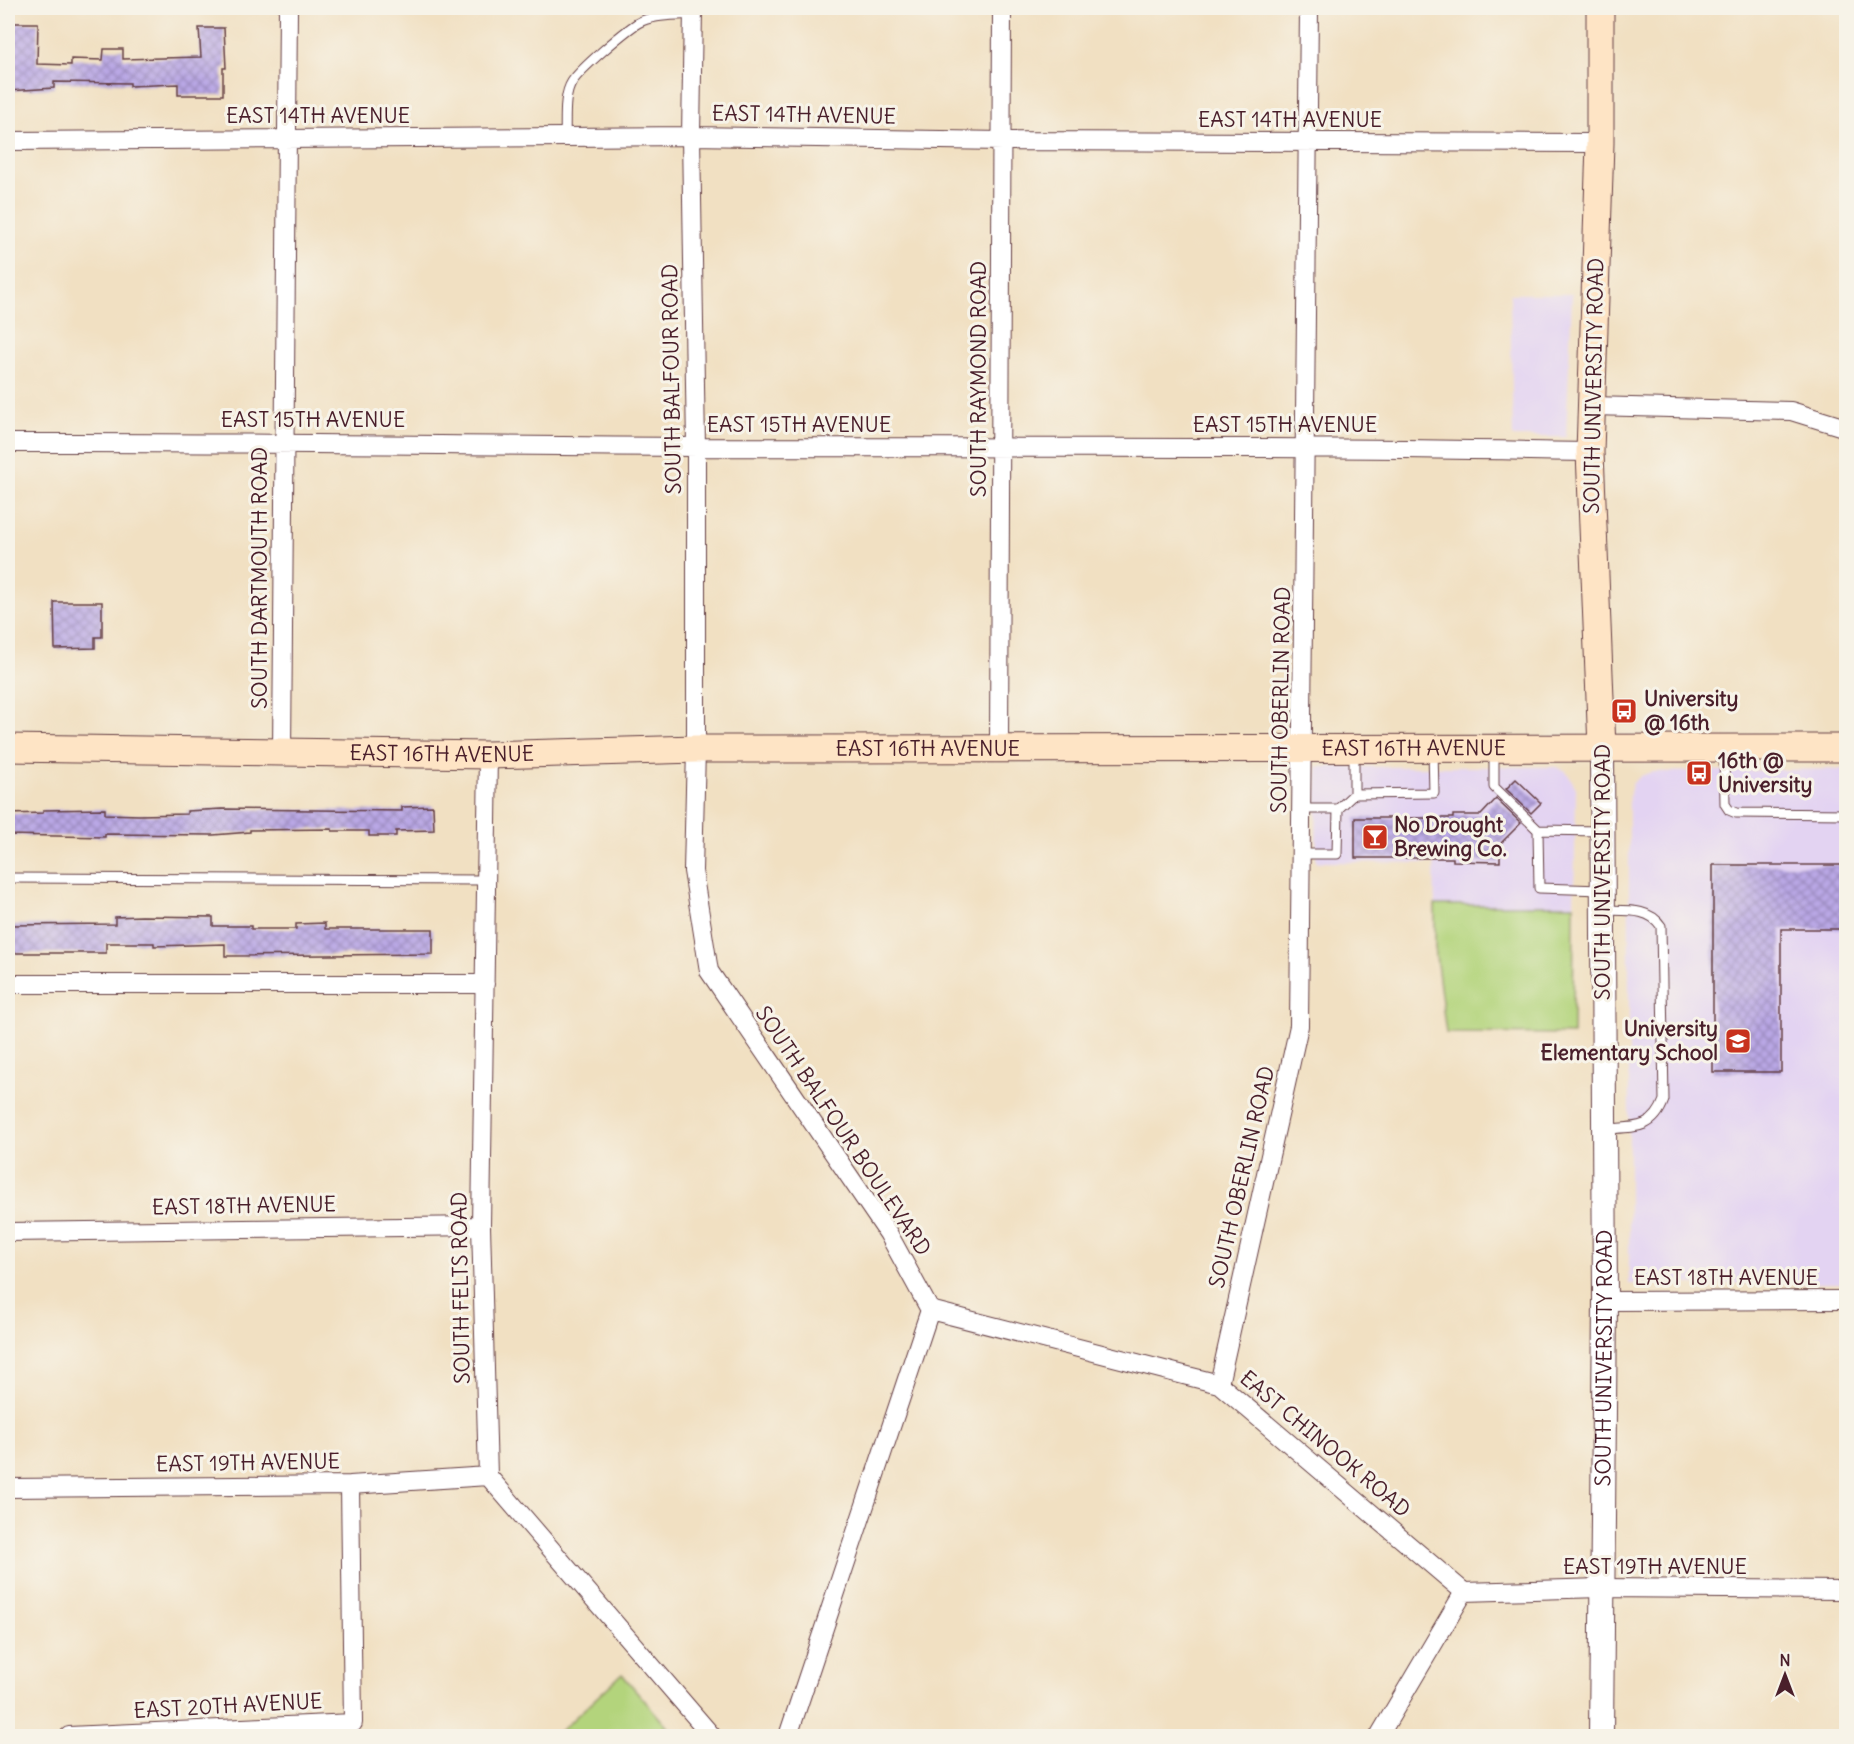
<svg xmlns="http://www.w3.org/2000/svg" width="1854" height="1744" font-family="Delius,sans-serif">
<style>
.built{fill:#e3d3f2}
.grass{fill:#b3d47c;stroke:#7e7a54;stroke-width:1.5}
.building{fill:url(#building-cross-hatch)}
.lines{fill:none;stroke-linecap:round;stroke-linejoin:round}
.service-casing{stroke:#633c42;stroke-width:11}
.minor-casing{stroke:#633c42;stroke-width:20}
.tertiary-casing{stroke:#633c42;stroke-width:26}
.secondary-casing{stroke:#633c42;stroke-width:29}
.service{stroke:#fff;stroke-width:9}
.minor{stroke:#fff;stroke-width:18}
.tertiary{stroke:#fff;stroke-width:24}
.secondary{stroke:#fee4c5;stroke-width:27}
.labels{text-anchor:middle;stroke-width:6;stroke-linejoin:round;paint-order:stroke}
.street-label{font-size:21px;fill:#4a1f2b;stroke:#f7f3e8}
.poi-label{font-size:21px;font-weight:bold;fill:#4a1f2b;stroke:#f7f3e8;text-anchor:start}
</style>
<defs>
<pattern id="building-cross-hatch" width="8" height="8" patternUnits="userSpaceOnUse" patternTransform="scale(1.5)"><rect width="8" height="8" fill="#b9a7e5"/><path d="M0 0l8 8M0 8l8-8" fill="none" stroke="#9887ba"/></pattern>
</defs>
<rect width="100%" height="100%" fill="#f7f3e8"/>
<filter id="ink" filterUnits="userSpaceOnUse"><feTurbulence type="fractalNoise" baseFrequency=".0167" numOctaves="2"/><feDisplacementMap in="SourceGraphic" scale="12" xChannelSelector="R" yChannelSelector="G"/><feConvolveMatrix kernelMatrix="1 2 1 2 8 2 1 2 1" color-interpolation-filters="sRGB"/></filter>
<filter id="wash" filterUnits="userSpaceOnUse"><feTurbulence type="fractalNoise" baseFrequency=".008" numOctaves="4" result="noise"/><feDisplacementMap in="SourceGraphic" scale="24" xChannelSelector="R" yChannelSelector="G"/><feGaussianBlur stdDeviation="1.35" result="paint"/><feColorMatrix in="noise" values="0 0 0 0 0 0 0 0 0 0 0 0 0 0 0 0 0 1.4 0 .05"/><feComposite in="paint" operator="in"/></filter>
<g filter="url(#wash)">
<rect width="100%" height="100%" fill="#f1e0c2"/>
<path class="built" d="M1510 294H1572L1566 437H1513Z
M1317 767H1556L1566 771 1576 788 1574 905H1435L1434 863 1316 862Z
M1846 769V1283L1629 1284V798L1632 784 1641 776 1651 772Z"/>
<path class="grass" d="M1435 905H1574L1573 1034 1446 1033 1435 948Z
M622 1674 675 1736H555Z"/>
<g id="blocks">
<path class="building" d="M13 23H38L37 64 71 65V59L103 60 104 49H123V59L201 57 199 28H224L226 68H223V95H178V84L130 86V83L54 82V88L8 91V53H13Z
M54 602H102V637H95V648L55 649Z
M1516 779 1541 803 1531 813 1506 789Z
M1496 799 1521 823 1500 844V862L1453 861V858H1355V818H1453V815H1481Z
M433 806 434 830 396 831V836H369V831H332V829L250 830V832L213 835 105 834V837L8 835V814L43 813V810L105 809V814L139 815 187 814V811L222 809 402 811V807Z
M1713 865H1846V929H1781V1072H1713Z
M142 916 213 917V926H251V929H296V924L325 923V929H433V954L225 956V944L154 946V943H106V953H8V925L115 924V917Z"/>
</g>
</g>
<g filter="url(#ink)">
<use href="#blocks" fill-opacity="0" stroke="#633c42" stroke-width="1.5"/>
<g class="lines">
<defs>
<path id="service" d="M565 137C566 120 563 96 572 82 580 69 625 31 638 23 653 14 676 16 693 14
M1494 750V787L1538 830 1539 888 1602 890
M1354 751V794
M1724 752 1725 804 1729 810 1736 813 1846 814
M1302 809H1338
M1538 830 1602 831
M1302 854H1337L1338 809 1354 794 1434 793 1433 750
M8 878 486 880
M1603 910C1624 911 1649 907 1661 926L1664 1100C1653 1131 1633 1127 1604 1129"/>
<path id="minor" d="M693 8 691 136 696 447V749L693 871 709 971 888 1233 930 1310 788 1736
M8 141 691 136 1003 141 1600 143
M1592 406 1791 411 1846 428
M8 443C238 442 469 446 699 447 996 448 1293 446 1590 452
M999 750 1002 8
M282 753 288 8
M488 755 481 1226 488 1476 712 1736
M8 984H485
M8 1232 481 1226
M1605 1301 1846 1300
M930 1310 1219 1384 1464 1592
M1219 1384 1299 1026 1309 8
M8 1488 350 1485 488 1476
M1464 1592 1601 1588 1846 1590
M69 1736 353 1723 350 1485
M1379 1736 1464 1592"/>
<g id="tertiary">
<path id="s1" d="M1601 1736 1605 1301 1602 748"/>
</g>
<g id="secondary">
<path d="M1600 8V143L1590 452 1602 748"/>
<path id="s2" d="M8 748 488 755 696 749 1846 748"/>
</g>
</defs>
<use href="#service" class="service-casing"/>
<use href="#minor" class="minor-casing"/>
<use href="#tertiary" class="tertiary-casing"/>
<use href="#secondary" class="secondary-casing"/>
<use href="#service" class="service"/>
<use href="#minor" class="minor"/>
<use href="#tertiary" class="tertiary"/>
<use href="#secondary" class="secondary"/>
</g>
</g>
<defs>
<symbol id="bus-square" viewBox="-11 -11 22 22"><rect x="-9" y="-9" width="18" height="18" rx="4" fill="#c8321e" stroke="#f7f3e8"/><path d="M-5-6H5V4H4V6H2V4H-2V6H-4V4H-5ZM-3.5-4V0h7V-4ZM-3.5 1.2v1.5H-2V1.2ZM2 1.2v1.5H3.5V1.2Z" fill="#fff"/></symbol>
<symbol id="bar-square" viewBox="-11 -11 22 22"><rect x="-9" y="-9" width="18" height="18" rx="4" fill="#c8321e" stroke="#f7f3e8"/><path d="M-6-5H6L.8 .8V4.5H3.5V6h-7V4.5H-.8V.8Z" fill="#fff"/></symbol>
<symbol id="school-square" viewBox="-11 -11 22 22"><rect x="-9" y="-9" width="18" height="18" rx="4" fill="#c8321e" stroke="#f7f3e8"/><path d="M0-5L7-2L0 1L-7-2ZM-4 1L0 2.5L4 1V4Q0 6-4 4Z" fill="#fff"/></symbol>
</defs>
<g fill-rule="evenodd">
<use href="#bus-square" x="1609" y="696" width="30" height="30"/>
<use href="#bus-square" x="1684" y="758" width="30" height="30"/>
<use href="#bar-square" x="1360" y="822" width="30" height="30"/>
<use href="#school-square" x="1723" y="1026" width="30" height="30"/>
</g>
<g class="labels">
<g class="street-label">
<text transform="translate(804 115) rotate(1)" y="7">EAST 14TH AVENUE</text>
<text x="318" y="123">EAST 14TH AVENUE</text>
<text x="1290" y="127">EAST 14TH AVENUE</text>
<text transform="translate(672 379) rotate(-91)" y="7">SOUTH BALFOUR ROAD</text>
<text transform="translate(979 379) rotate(-90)" y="7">SOUTH RAYMOND ROAD</text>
<text transform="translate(1594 386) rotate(-89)" y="7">SOUTH UNIVERSITY ROAD</text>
<text x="313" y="427">EAST 15TH AVENUE</text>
<text x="799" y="432">EAST 15TH AVENUE</text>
<text x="1285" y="432">EAST 15TH AVENUE</text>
<text transform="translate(260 578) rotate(-90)" y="7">SOUTH DARTMOUTH ROAD</text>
<text transform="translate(1281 700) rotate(-89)" y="7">SOUTH OBERLIN ROAD</text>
<text dy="7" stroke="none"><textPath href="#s2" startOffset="1406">EAST 16TH AVENUE</textPath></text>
<text dy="7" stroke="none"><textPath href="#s2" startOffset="920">EAST 16TH AVENUE</textPath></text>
<text dy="7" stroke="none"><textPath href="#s2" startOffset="434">EAST 16TH AVENUE</textPath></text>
<text transform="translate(1603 872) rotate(-90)" y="7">SOUTH UNIVERSITY ROAD</text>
<text transform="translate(843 1131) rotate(56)" y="7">SOUTH BALFOUR BOULEVARD</text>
<text transform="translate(1242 1177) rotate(-77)" y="7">SOUTH OBERLIN ROAD</text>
<text transform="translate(244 1206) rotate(-1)" y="7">EAST 18TH AVENUE</text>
<text x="1726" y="1285">EAST 18TH AVENUE</text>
<text transform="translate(461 1288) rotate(-91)" y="7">SOUTH FELTS ROAD</text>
<text dy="7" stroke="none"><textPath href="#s1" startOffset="378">SOUTH UNIVERSITY ROAD</textPath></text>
<text transform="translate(1325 1444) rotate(40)" y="7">EAST CHINOOK ROAD</text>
<text transform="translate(248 1463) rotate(-1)" y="7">EAST 19TH AVENUE</text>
<text x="1655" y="1574">EAST 19TH AVENUE</text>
<text transform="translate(228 1706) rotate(-3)" y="7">EAST 20TH AVENUE</text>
</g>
<g class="poi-label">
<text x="1644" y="706">University<tspan x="1644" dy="24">@ 16th</tspan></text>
<text x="1718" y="768">16th @<tspan x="1718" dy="24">University</tspan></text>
<text x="1394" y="832">No Drought<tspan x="1394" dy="24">Brewing Co.</tspan></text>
<text x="1718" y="1036" text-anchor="end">University<tspan x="1718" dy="24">Elementary School</tspan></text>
</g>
</g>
<rect width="1854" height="1744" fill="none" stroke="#f7f3e8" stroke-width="30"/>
<g transform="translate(1785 1675)" stroke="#f7f3e8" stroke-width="4.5" paint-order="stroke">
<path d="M0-4.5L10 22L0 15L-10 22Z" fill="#4a1f2b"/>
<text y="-9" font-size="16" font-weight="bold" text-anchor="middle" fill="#4a1f2b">N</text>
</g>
</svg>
